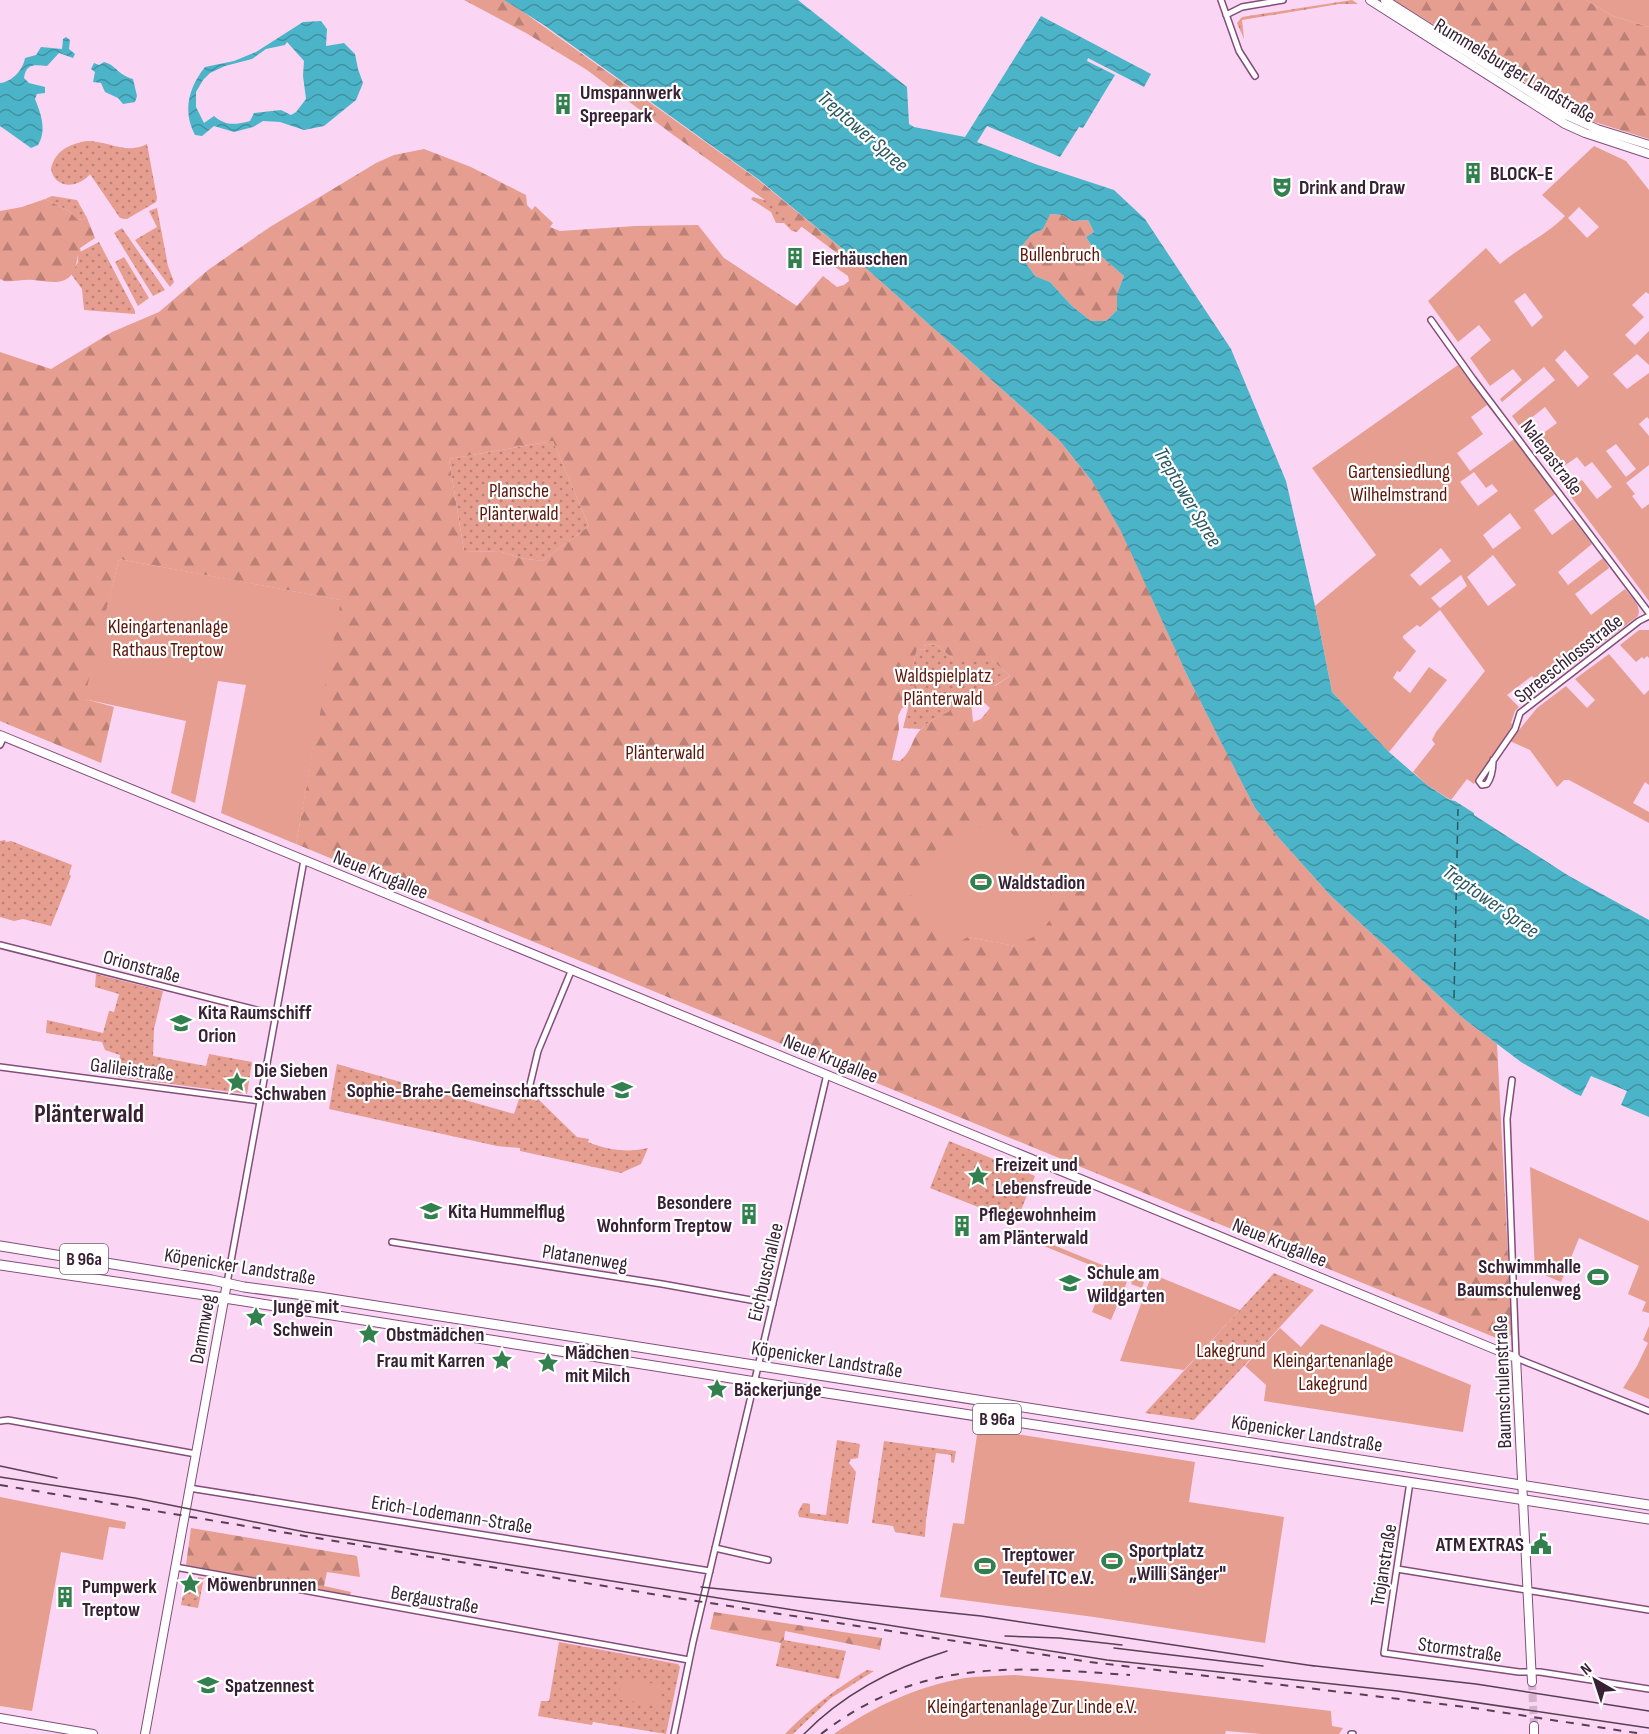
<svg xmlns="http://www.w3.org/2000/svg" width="1649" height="1734" font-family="'Sofia Sans Condensed',sans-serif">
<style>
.grass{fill:url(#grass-dots)}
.forest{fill:url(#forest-firs);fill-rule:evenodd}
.garden{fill:#e59e8f;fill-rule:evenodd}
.water{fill:url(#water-waves);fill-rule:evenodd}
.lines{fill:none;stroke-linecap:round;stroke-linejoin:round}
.ferry{stroke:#2b5862;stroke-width:1.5;stroke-dasharray:8 6;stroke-linecap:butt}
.secondary-tunnel{stroke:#d4b2ce;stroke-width:8;stroke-dasharray:8 4;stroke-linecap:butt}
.street-casing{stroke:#824d7a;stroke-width:8}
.secondary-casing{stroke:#824d7a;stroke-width:10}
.primary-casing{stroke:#824d7a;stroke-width:11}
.street{stroke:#fff;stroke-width:5}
.secondary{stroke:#fff;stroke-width:8}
.primary{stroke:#fff;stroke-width:9}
.tram{stroke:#583f54;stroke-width:1.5}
.rail{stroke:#583f54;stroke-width:2;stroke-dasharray:8 8;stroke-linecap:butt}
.labels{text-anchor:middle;stroke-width:4.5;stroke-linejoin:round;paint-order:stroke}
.shield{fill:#fff;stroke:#746471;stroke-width:1.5}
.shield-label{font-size:18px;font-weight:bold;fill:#382134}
.street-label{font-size:20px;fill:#382134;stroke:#fff}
.poi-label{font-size:20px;font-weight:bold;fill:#382134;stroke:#fff;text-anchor:start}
.park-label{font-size:20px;fill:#5b1609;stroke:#fff}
.water-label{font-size:21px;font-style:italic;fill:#2b5862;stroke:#fff}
.district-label{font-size:26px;font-weight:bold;fill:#382134;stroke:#fff}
</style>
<defs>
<pattern id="grass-dots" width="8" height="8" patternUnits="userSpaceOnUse" patternTransform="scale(1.5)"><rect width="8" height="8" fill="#e59e8f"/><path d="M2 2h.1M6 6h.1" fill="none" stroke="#bb8076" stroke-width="1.8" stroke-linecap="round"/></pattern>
<pattern id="forest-firs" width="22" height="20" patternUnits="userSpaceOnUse" patternTransform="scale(1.5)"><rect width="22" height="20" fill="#e59e8f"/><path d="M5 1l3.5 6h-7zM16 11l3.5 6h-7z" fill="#bb8076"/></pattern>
<pattern id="water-waves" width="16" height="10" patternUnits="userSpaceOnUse" patternTransform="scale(1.5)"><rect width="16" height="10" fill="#4cb4c8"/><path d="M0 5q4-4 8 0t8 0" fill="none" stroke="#4092a3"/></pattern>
</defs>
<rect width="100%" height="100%" fill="#fbd6f4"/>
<path class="grass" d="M1352 0 1358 4H1339L1242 20 1244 39 1237 23 1242 17Z
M87 141C109 141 126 155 147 144L157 198 156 202 127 219 120 218 90 174C79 188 55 190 51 169 55 150 70 144 87 141Z
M52 196 77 200 87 218 78 220 69 211 45 199Z
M753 197 772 202 803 225 797 232 792 231 784 223H776L771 212 751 199Z
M157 208 168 266 174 282 170 287 135 240 157 227 149 211Z
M122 228 165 290 153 296 114 233Z
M99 242 135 311V314L84 310 82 289 71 274 78 262V253Z
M124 257 149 298 138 306 115 262Z
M553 441 589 526 542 561 520 558 502 552 464 551 449 459Z
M926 644 937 645 953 659H991L1010 676 962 706 932 720 920 729 903 728 915 681 911 673 917 649 924 650Z
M5 840 6 842 11 841 72 865 69 874 71 876 51 926 23 919 14 921 0 917V841Z
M96 974 163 991 154 1029 153 1056 206 1066 209 1054 252 1062 247 1094 118 1077 120 1055 105 1050 102 1042 46 1033 47 1020 103 1033 109 1011 114 1012 119 994 95 987Z
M337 1064 514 1114 520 1096 537 1101 538 1099 577 1137 589 1139 588 1142C607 1150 628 1153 648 1148L641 1164 621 1173 520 1151V1148L497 1146 329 1109Z
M949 1141 1035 1176 1016 1222 930 1188Z
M1274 1273 1314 1290 1194 1420 1145 1413Z
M837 1440 860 1444 858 1458 851 1459 849 1463 856 1472 848 1524 799 1517 798 1512 803 1503 810 1504V1513L826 1515Z
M884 1441 956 1451 954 1463 951 1462V1455L936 1453 926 1520 925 1537 895 1532 893 1526 872 1523Z
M198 1577 204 1578 198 1608 181 1605 185 1585 191 1586 192 1581 197 1582Z
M784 1640 846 1651 839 1679 776 1666 781 1643Z
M559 1642 678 1664 680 1667 666 1734 593 1722 592 1725 538 1716 541 1701H549Z
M867 1670 874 1671 831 1698 793 1734H785C810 1708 837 1688 867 1670Z"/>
<path class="forest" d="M464 0H504L515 6 757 179 868 270 1059 440 1092 481 1122 531 1187 675 1255 808 1278 837 1330 895 1464 1019 1497 1044 1512 1333 1506 1342 296 844 340 600 119 559 85 699 114 707 101 763 0 721V352L51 369 112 332 159 312 208 270 270 227 376 163 394 155 424 149 471 167 522 193 526 195 527 205 532 210 535 206 553 223 550 227 560 231 635 226 698 225 724 258 797 306 823 276 837 287 844 285 849 281 848 276 829 263 837 253 802 227H798L769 203 672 134 587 70 526 33ZM553 441 589 526 542 561 520 558 502 552 464 551 449 459ZM926 644 937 645 953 659H991L1010 676 995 686 982 685 976 691 978 697 990 708 981 719 973 722 971 701C957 709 930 718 921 729 911 740 913 750 900 761L892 760 899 729 898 716 902 708 910 705 916 681 911 673 917 649 924 650ZM909 893 1016 946 968 937Z
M1394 0H1586L1613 16 1649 27V139L1585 119Z
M45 199 69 211 78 220 87 218 95 238 80 248 81 253 78 254C74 287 59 283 33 280 24 279 13 282 4 281L0 279V211L22 207Z
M1049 214 1063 215 1072 221 1088 220 1094 232 1086 237 1095 251 1124 276 1117 294V310L1106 321H1091L1072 306 1050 282 1035 276 1023 259 1022 246 1031 235 1043 229Z
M191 1528 357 1556 360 1577 327 1572 324 1586 351 1592 350 1595 186 1565Z
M714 1612 882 1638 880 1650 785 1631 784 1640 781 1643 710 1629Z"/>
<path class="garden" d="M1586 0H1649V27L1613 16Z
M1594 146 1626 161 1649 190V294L1646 292 1632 305 1644 317 1625 335 1635 345 1649 331V365L1637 354 1613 374 1627 389 1649 373V419L1647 417 1639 424 1649 436V465L1626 483 1635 494 1632 496 1642 509 1649 504V601L1566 490 1582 480 1597 499 1612 487 1592 462 1585 467 1577 457 1554 473 1531 442 1557 423 1545 407 1520 427 1512 416 1555 380 1544 367 1502 402 1500 399 1522 380 1513 369 1490 386 1470 358 1491 340 1479 325 1458 342 1428 301 1486 248 1500 264C1520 247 1548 234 1565 216L1542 195ZM1579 207 1599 227 1587 238 1568 218ZM1525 293 1543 317 1532 327 1514 301ZM1565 350 1589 377 1578 387 1555 360ZM1616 444 1636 469 1626 477 1606 451Z
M1458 365 1555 494 1534 510 1552 535 1573 519 1592 544 1558 572 1568 585 1603 558 1609 568 1575 594 1591 615 1625 589C1631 597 1642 605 1638 616L1542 689 1532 676 1507 695 1519 707 1515 711 1511 723 1513 725 1474 784 1467 779 1451 800 1427 785 1413 772 1435 744 1432 740 1436 732 1485 671 1440 610 1420 627 1417 625 1403 636V638L1416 651 1400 672 1397 671 1393 678 1410 693 1429 667 1447 680 1389 752 1332 692 1315 606 1376 555 1312 468ZM1487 405 1514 439 1470 471 1457 453 1483 434 1471 417ZM1474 472 1486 488 1492 484 1498 491 1478 506 1460 482ZM1510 513 1521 528 1493 549 1483 535ZM1441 548 1451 561 1420 586 1410 575ZM1493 555 1516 585 1488 606 1467 577ZM1461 575 1467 586 1440 608 1431 598Z
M119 559 341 600 296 844 221 813 246 685 218 681 195 803 171 793 186 721 84 699Z
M1639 630H1649V658L1647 656 1644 659 1642 657 1636 662 1620 645Z
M1609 654 1644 695 1649 690V785L1645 782 1633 803 1649 812V823L1569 780H1564L1557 787 1530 750 1510 741 1537 708 1566 686 1587 708 1595 700 1575 679Z
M1001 820 1042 871 1057 909 1041 933 1015 946 968 937 954 945 909 893 930 855 948 839Z
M1530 1167 1649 1221V1313L1642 1311 1646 1302 1628 1294 1639 1266 1579 1238 1561 1282 1535 1271Z
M1019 1231 1144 1282 1142 1288 1131 1284 1132 1282 1017 1235Z
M1107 1274 1127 1282 1111 1320 1092 1312Z
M1152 1274 1240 1310 1184 1370 1120 1361Z
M1321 1324 1471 1385 1463 1432 1264 1401 1266 1385 1245 1366 1280 1328 1301 1347Z
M1649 1326V1399L1623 1388 1637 1366 1648 1343 1643 1340Z
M978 1428 1195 1462 1189 1502 1284 1517 1265 1643 1094 1617 940 1597 953 1523 964 1524Z
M0 1497 126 1522 125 1529 109 1527 103 1560 61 1552 32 1711 0 1706Z
M1016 1675 1082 1681 1331 1711 1332 1726 1343 1728 1339 1734H1262L1226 1731 1225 1734H834C874 1706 916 1687 965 1678 981 1676 999 1676 1016 1675Z
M622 1678 662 1685 659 1706 618 1699Z"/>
<path class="water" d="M504 0H798L907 87 909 124 914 127 965 137 1041 16 1151 74 1144 87 1088 58 1087 61 1115 75 1083 128 1079 127 1060 157 987 126 977 142 1038 165 1114 190 1145 219 1231 349 1286 481 1315 606 1332 692 1389 752 1427 785 1450 800 1455 801 1474 813V815L1569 876 1649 920V1117L1621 1105 1627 1091 1591 1076 1581 1096 1576 1094 1521 1062 1464 1019 1330 895 1278 837 1255 808 1222 744 1187 675 1121 531 1092 481 1059 440 868 270 758 179 541 23ZM1050 214 1063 215 1072 221 1088 220 1094 232 1086 237 1095 251 1124 276 1117 294V310L1106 321H1091L1072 306 1050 282 1035 276 1023 259 1022 246 1031 235 1043 229Z
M321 21 327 29 326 46 344 43 355 54 358 69 363 83 356 100 324 126 304 130 280 122 263 121 253 127 234 132 214 126 202 136 195 135C182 111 189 87 205 67L234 61 256 52 303 22ZM287 42 304 61 303 76 306 99 296 112 291 115 281 110 254 113 250 121C235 125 226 126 214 116L204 123 196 107V92L203 80 210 73 225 66 252 59 266 49 285 45Z
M66 37 70 40 69 49 75 54 73 58 59 53 47 66C35 65 26 63 24 78L29 83 45 87V93L37 94 35 99C41 114 47 130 38 145L31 148 0 126V83C12 82 23 70 25 58L36 55 41 47 62 49 63 39Z
M104 62C116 65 118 75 133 79L137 96 135 102 123 104 118 98 105 92 101 83 93 82 95 72 91 69 94 63 99 65Z"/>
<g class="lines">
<path class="ferry" d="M1454 998 1458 809"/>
<path class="secondary-tunnel" d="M1532 1682 1534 1726"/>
<defs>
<path id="street" d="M1221 0 1239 51 1255 76
M1226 15 1242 7 1283 0
M1431 320 1473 379 1649 613
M0 745 4 737
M1493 760C1493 769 1492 777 1487 784L1482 785 1479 781 1515 729 1520 713 1639 621 1649 616
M0 945 276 1015
M0 1067 260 1101
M1512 1080 1507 1119 1516 1358 1649 1411
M528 1093 538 1051 572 969
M392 1242 662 1284 773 1304
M227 1283 304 860
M0 1421 8 1420 196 1454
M1410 1482 1384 1653 1519 1672H1540L1649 1689
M189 1488 710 1571
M715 1548 768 1560
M175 1567 689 1660
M1397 1569 1649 1610
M674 1734 693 1642 827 1074
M1351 1734H1353"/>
<path id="secondary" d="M1370 0 1565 124 1585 133 1649 154
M1385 0 1566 115 1597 129 1649 145
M0 735 1516 1358 1532 1682
M0 1718 93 1734
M1534 1726V1734
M145 1734 227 1283"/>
<path id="primary" d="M0 1246 212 1280 244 1287 319 1297 1649 1505
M0 1265 205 1295 794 1388 1649 1519"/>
</defs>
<use href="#street" class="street-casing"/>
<use href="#secondary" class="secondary-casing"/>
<use href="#primary" class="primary-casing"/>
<use href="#street" class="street"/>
<use href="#secondary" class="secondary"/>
<use href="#primary" class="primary"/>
<path class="tram" d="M0 1466 57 1478
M0 1477 135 1498 305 1532 1107 1660 1398 1691 1649 1728
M701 1587 981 1616 1314 1666
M1005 1636 1059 1638 1122 1645
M1114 1648 1263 1666
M1307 1665 1476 1684 1649 1711
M804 1734C844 1693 893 1668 947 1651"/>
<path class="rail" d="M0 1485 658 1595 1090 1662 1474 1708 1643 1734
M821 1734C921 1657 1013 1667 1130 1675"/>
</g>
<defs>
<symbol id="building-bare" viewBox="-9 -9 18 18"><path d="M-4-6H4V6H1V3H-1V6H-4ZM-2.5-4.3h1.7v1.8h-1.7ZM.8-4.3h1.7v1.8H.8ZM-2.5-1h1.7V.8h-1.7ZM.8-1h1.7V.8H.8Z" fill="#33804f" stroke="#fff" stroke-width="2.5" paint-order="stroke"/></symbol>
<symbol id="theatre-bare" viewBox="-9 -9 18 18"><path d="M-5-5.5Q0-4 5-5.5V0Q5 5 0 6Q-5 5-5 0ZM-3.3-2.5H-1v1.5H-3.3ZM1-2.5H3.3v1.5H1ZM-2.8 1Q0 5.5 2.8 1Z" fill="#33804f" stroke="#fff" stroke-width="2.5" paint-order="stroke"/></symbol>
<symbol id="stadium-bare" viewBox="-9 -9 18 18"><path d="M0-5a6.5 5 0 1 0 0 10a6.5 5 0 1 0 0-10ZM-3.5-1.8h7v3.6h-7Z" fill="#33804f" stroke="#fff" stroke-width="2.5" paint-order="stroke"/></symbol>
<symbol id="school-bare" viewBox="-9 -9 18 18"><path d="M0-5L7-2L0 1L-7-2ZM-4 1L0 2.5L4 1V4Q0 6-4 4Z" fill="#33804f" stroke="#fff" stroke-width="2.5" paint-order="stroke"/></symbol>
<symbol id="sight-bare" viewBox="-9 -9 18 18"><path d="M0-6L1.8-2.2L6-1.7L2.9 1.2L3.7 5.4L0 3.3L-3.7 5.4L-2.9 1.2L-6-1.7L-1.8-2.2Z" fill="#33804f" stroke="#fff" stroke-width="2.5" paint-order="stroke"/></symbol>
<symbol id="civic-bare" viewBox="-9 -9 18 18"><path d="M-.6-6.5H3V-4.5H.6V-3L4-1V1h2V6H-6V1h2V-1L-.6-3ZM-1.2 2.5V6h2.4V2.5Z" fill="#33804f" stroke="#fff" stroke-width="2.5" paint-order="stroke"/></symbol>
</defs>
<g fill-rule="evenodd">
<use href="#building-bare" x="548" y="89" width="30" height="30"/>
<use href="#building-bare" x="1458" y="158" width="30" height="30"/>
<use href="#theatre-bare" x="1267" y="172" width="30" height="30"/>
<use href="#building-bare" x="780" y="243" width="30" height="30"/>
<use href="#stadium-bare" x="966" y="867" width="30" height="30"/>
<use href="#school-bare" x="166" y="1008" width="30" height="30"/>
<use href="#sight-bare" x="222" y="1067" width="30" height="30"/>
<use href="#school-bare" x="607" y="1075" width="30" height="30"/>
<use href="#sight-bare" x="963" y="1161" width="30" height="30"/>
<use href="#school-bare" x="416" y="1196" width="30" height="30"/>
<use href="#building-bare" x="734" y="1199" width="30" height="30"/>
<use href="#building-bare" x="947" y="1211" width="30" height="30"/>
<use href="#stadium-bare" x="1583" y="1262" width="30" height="30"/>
<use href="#school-bare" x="1055" y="1268" width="30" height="30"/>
<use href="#sight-bare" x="241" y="1302" width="30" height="30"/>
<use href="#sight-bare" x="354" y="1319" width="30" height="30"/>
<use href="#sight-bare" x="487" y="1345" width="30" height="30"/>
<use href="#sight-bare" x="533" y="1348" width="30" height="30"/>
<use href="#sight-bare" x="702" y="1374" width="30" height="30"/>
<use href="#civic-bare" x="1526" y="1529" width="30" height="30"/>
<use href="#stadium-bare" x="1097" y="1546" width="30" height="30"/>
<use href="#stadium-bare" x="970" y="1551" width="30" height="30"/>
<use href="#sight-bare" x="175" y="1569" width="30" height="30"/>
<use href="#building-bare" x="50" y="1582" width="30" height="30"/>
<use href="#school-bare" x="193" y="1670" width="30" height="30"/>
</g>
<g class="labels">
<g class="shield">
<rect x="60" y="1244" width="48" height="30" rx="4.5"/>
<rect x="973" y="1404" width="48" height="30" rx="4.5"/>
</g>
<g class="shield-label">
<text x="84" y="1265">B 96a</text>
<text x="997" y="1425">B 96a</text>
</g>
<g class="street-label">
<text transform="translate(1515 70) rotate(31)" y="7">Rummelsburger Landstraße</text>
<text transform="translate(1552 457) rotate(53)" y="7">Nalepastraße</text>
<text transform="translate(1568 658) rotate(-38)" y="7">Spreeschlossstraße</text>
<text transform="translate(381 874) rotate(22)" y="7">Neue Krugallee</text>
<text transform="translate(142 966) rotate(15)" y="7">Orionstraße</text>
<text transform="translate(831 1058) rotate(22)" y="7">Neue Krugallee</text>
<text transform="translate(132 1069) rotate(7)" y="7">Galileistraße</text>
<text transform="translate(1280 1242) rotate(22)" y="7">Neue Krugallee</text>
<text transform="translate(585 1257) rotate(9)" y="7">Platanenweg</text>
<text transform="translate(240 1266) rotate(9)" y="7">Köpenicker Landstraße</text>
<text transform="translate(765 1272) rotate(-77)" y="7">Eichbuschallee</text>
<text transform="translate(202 1329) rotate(-80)" y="7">Dammweg</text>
<text transform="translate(827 1359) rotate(9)" y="7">Köpenicker Landstraße</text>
<text transform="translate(1502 1382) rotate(-92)" y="7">Baumschulenstraße</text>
<text transform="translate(1307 1433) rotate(9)" y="7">Köpenicker Landstraße</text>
<text transform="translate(452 1514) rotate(9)" y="7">Erich-Lodemann-Straße</text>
<text transform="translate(1383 1565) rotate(-81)" y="7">Trojanstraße</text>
<text transform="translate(435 1599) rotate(10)" y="7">Bergaustraße</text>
<text transform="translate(1460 1649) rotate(8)" y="7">Stormstraße</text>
</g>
<g class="poi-label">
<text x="580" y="99">Umspannwerk<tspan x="580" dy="23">Spreepark</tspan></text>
<text x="1490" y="180">BLOCK-E</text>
<text x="1299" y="194">Drink and Draw</text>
<text x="812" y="265">Eierhäuschen</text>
<text x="998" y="889">Waldstadion</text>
<text x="198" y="1019">Kita Raumschiff<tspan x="198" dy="23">Orion</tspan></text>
<text x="254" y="1077">Die Sieben<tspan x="254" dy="23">Schwaben</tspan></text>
<text x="605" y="1097" text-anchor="end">Sophie-Brahe-Gemeinschaftsschule</text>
<text x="995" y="1171">Freizeit und<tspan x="995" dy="23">Lebensfreude</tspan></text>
<text x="732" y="1209" text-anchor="end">Besondere<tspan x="732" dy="23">Wohnform Treptow</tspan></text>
<text x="448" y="1218">Kita Hummelflug</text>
<text x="979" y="1221">Pflegewohnheim<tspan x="979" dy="23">am Plänterwald</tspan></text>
<text x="1581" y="1273" text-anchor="end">Schwimmhalle<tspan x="1581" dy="23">Baumschulenweg</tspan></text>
<text x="1087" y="1279">Schule am<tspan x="1087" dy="23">Wildgarten</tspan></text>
<text x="273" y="1313">Junge mit<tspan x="273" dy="23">Schwein</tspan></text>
<text x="386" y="1341">Obstmädchen</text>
<text x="565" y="1359">Mädchen<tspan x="565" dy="23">mit Milch</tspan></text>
<text x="485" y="1367" text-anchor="end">Frau mit Karren</text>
<text x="734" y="1396">Bäckerjunge</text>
<text x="1524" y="1551" text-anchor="end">ATM EXTRAS</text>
<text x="1129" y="1557">Sportplatz<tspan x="1129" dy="23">„Willi Sänger"</tspan></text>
<text x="1002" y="1561">Treptower<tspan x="1002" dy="23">Teufel TC e.V.</tspan></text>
<text x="207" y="1591">Möwenbrunnen</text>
<text x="82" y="1593">Pumpwerk<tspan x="82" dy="23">Treptow</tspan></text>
<text x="225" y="1692">Spatzennest</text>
</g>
<g class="park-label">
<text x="1060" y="261">Bullenbruch</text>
<text x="1399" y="478">Gartensiedlung<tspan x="1399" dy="23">Wilhelmstrand</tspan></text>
<text x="519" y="497">Plansche<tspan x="519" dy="23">Plänterwald</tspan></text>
<text x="168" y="633">Kleingartenanlage<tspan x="168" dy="23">Rathaus Treptow</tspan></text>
<text x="943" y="682">Waldspielplatz<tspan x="943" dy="23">Plänterwald</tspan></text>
<text x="665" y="759">Plänterwald</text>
<text x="1231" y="1357">Lakegrund</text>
<text x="1333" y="1367">Kleingartenanlage<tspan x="1333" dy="23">Lakegrund</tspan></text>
<text x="1032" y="1713">Kleingartenanlage Zur Linde e.V.</text>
</g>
<g class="water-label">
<text transform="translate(863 131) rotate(41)" y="7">Treptower Spree</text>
<text transform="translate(1188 497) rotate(59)" y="7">Treptower Spree</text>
<text transform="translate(1491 901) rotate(35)" y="7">Treptower Spree</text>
</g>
<g class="district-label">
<text x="89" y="1122">Plänterwald</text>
</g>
</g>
<g transform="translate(1595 1680) rotate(321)" stroke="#ffffff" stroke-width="4.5" paint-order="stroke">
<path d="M0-4.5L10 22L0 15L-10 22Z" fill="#382134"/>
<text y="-9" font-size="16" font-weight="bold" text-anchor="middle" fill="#382134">N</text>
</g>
</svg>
